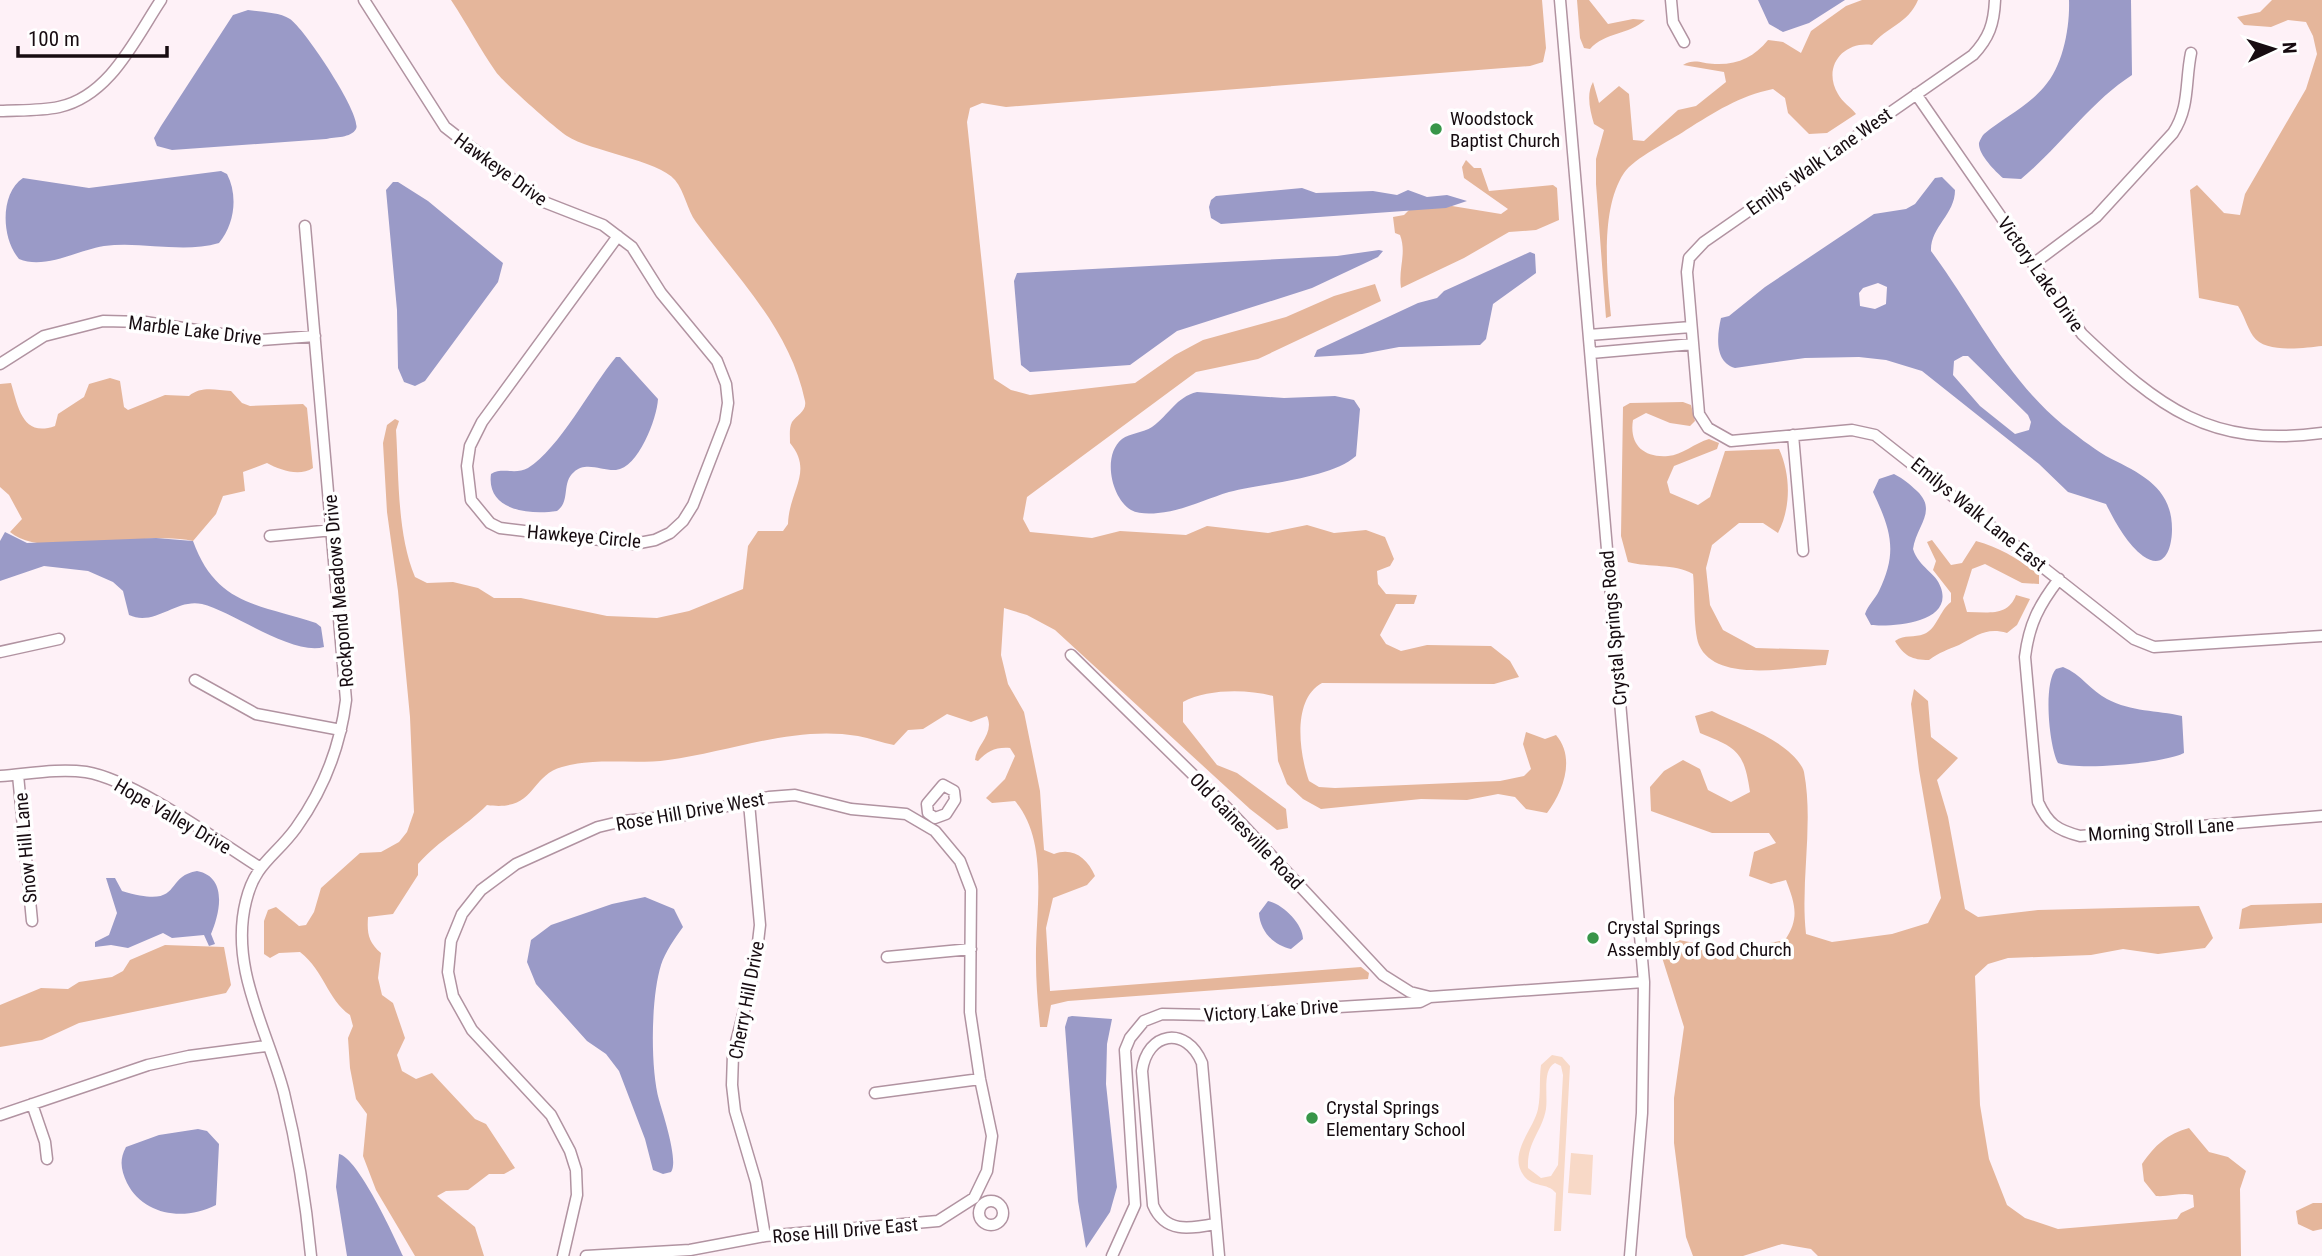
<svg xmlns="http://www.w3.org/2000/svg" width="2322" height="1256" font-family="'Roboto Condensed',sans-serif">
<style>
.green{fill:#f8d9c7;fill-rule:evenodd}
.forest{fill:#e5b69b}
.water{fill:#9a9ac7;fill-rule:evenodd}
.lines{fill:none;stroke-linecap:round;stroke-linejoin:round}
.minor-casing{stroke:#b193a1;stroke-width:13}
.minor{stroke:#fff;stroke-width:10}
.poi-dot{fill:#389649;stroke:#fff;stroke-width:2.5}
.labels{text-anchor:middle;stroke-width:7;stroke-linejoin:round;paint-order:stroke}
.poi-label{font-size:19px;fill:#170c11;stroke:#fff;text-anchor:start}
.street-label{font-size:19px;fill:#170c11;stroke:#fff}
</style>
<rect width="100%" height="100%" fill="#fef1f7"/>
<path class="green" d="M1552 1055 1562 1057 1570 1066 1561 1231H1554L1556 1193C1547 1182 1533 1188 1524 1176 1507 1154 1534 1129 1538 1109 1541 1094 1539 1079 1541 1065ZM1555 1063 1561 1066 1563 1075 1558 1165 1551 1176 1541 1178 1528 1168C1527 1141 1542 1132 1546 1109 1548 1096 1542 1069 1555 1063Z
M1571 1153 1593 1155 1591 1195 1568 1193Z"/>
<path class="forest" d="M451 0H1542L1546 48 1543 62 1530 66 1006 107 982 103 970 108 967 122 994 379 1011 390 1030 395 1135 383 1175 355 1203 340 1286 317 1334 296 1375 284 1381 301 1258 359 1196 372 1027 497 1023 519 1030 532 1092 538 1120 531 1186 535 1207 526 1268 533 1307 525 1334 533 1366 530 1385 537 1394 559 1390 566 1377 571 1378 584 1386 594 1417 595 1414 604H1396L1380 635 1386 644 1401 651 1427 645 1491 646 1510 661 1519 677 1494 684 1322 683C1292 699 1299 753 1309 781L1319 787 1335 788 1500 781 1524 776 1531 769 1523 744 1526 732 1545 739 1556 735C1576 758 1563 792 1547 813L1526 809 1515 797 1498 794 1467 800 1421 799 1321 809 1303 799 1287 784 1278 761 1273 696C1246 689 1207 689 1183 702V722L1217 765 1237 773 1286 809 1288 828 1277 830 1250 809 1055 630 1027 615 1004 608 1001 655 1008 684 1024 712 1040 791 1044 850 1054 854C1073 847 1087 858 1095 876L1087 885 1053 898 1046 928 1050 991 1361 967 1369 973 1368 979 1068 1001 1051 1005 1047 1027H1040C1038 1005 1036 984 1036 962 1035 912 1050 842 1015 801L992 803 986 798 1005 779 1015 756 1010 748C995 747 988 751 978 761L975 760C976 745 995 734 987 716L971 722 947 714 923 729 908 730 894 745C882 743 870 738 858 736 794 725 730 752 668 760 634 765 596 757 562 767 529 776 536 812 487 805 464 828 440 839 418 864V875L393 914 368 917C367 933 368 942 381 953L378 978 382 995 393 1003 405 1038 397 1055 402 1071 416 1079 432 1073 475 1119 486 1124 515 1168 504 1174H489L468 1190 446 1191 437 1196 475 1227 484 1256H415L376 1190 363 1156 367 1114 356 1099 350 1068 348 1038 353 1026 350 1015C327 999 325 972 300 952L279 953 270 958 264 954V921L268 910 276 907 299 926 306 925 314 912 321 888 360 853 381 852 399 842 407 832 414 812 410 717 398 591 387 512 383 443 387 425 395 419 399 421 396 430C399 477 397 534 415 577L427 583 453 582 478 588 494 598H521L607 616 657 618 689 611 743 589 748 546 758 531H783L788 524C789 490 814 472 790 443 790 436 789 428 792 422 797 415 807 411 805 401 790 329 738 279 696 222 687 210 685 192 675 180 658 160 590 151 567 136 556 129 503 82 496 72 480 49 467 24 451 0Z
M1577 0H1589L1608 24 1633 19 1645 20C1629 35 1605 32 1590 49L1584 48 1580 38Z
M1862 0H1918C1908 24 1886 27 1872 45 1843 41 1822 67 1838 94 1842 102 1851 107 1856 114L1827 133 1809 134 1788 113 1785 98 1773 89C1739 96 1715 112 1686 130 1670 141 1634 158 1624 173 1600 209 1607 275 1611 316L1606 318 1596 184V159L1604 130 1594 124C1590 111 1586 94 1593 82L1599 103 1619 86 1629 94 1633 140 1644 141 1678 110 1696 106 1726 82 1724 72 1683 65C1695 58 1702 64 1715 64 1738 65 1754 57 1768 40L1783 42 1801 53 1811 31 1846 6Z
M2272 0H2322V346C2304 348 2265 354 2253 336 2247 327 2244 315 2238 306L2199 298 2190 190 2197 185 2224 213 2240 215 2245 194 2306 89 2317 54 2313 36 2306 22 2288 20 2271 27 2244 25 2237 17 2260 12Z
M1466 160 1474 168H1481L1489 191 1553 185 1557 188 1559 220 1536 230 1509 232 1464 258 1401 288C1398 268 1407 254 1400 235L1395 233 1393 217 1404 215 1409 210 1452 206 1501 214 1508 209 1464 178 1462 167Z
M110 378 120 381 124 407 128 410 165 395 189 396C201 386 215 390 231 391L242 403 250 406 303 404 307 408 313 468C299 477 280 470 267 463L243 472 245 491 223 496 216 514 193 541C146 529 43 561 10 532L22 519 9 495 0 487V384L11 383C18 406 22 438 55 426L58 414 84 397 89 384Z
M1683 402 1691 405 1695 421 1690 426 1670 423 1646 413 1633 420C1629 444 1643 458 1668 456 1682 455 1695 443 1709 439L1719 443 1717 449 1674 466 1667 482 1670 493 1698 505 1710 497 1725 451 1779 449C1791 475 1791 508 1778 533L1763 523H1739L1712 545 1706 568 1710 605 1723 630 1756 648 1829 650 1826 665C1792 667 1716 684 1699 645 1693 629 1695 592 1693 574 1673 563 1650 568 1628 562L1621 536 1623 407 1630 403Z
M1932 540 1951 565 1962 563 1976 541C2001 548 2019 559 2039 575V584L2022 583 1985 564 1972 569 1963 598 1967 612C1987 612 2008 617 2016 595L2030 599 2017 625 2007 633C1986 627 1977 636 1959 645 1947 650 1940 652 1929 660 1912 660 1904 656 1895 641 1905 634 1914 638 1924 634 1937 629 1939 611 1951 602V593L1933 570 1936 561 1927 542Z
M1914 689 1928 701 1931 737 1958 758 1937 780 1948 817 1965 909 1978 917 2038 910 2199 906 2213 938 2205 948 2158 954 2123 949 2091 955 2008 958 1988 964 1975 976 1980 1105 1989 1159 2007 1205 2025 1218 2058 1229 2177 1219 2181 1213 2194 1207 2193 1195C2182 1192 2169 1197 2156 1196L2144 1181 2142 1164C2155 1145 2167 1134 2189 1128L2209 1152 2228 1157 2246 1171 2240 1189 2241 1256H1818L1811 1249 1782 1244 1743 1256H1693L1686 1237 1674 1143V1098L1684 1027 1660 951 1679 940C1719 948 1746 949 1785 940 1800 918 1795 904 1786 880L1771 884 1749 876 1754 852 1776 843 1769 833H1712L1651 811 1650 787 1664 771 1683 760 1700 769 1708 790 1731 802 1750 792C1744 751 1737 748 1700 733L1695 716 1712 711C1736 723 1767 733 1788 751 1794 756 1803 766 1804 772 1814 825 1800 881 1806 934L1832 942 1892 934 1928 923 1941 898 1919 770 1911 704Z
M2322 903V923L2239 929 2242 909 2251 905Z
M165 945 224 947 231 985 226 993 79 1023 42 1040 0 1047V1005L41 988 68 989 79 982 112 977 123 971 130 960Z
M2313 1203H2322V1229L2313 1231 2298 1224 2296 1211Z"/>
<path class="water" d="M1758 0H1845L1809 23 1783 32 1769 24Z
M2069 0H2131L2132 75C2089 103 2060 147 2021 179L2003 178C1995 171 1978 154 1979 143 1980 140 1982 136 1984 134 2004 117 2026 108 2044 87 2063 66 2070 28 2069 0Z
M248 10C261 12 279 12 290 19 304 28 363 116 356 129 351 138 335 137 326 139L172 150 157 146 154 138 161 126 233 15Z
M221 171 227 174C238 195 235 224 219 243 182 254 143 241 104 246 78 250 45 270 19 259 1 238 0 193 23 178L89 188Z
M1942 177 1955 190C1955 215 1930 227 1931 251 1975 310 2005 377 2063 425 2076 435 2091 447 2106 456 2139 473 2172 486 2172 529 2172 546 2166 572 2143 556 2127 544 2115 522 2106 504L2068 492 2039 464 1922 371 1886 360 1859 357 1805 358 1735 368C1714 362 1717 335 1721 318L1729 316 1765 287 1874 214 1906 209 1915 204 1935 178ZM1878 283 1887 287 1886 304 1875 309 1860 306 1859 293 1863 288ZM1963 356H1968L2028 415 2031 422 2029 430 2015 434 1980 406 1953 375 1954 361Z
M393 182H398L428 201 503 263 498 282 425 381 415 386 404 382 398 368 397 310 386 190Z
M1302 188 1316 193 1373 191 1397 195 1408 190 1427 197 1447 195 1467 201 1446 208 1221 224 1211 218 1209 207 1211 200 1216 196Z
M1379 250 1383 251 1378 257 1312 288 1177 331 1130 365 1030 372 1021 365 1014 281 1017 273 1337 256Z
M1530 252 1535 254 1536 273 1493 304 1486 339 1480 345 1399 347 1362 354 1314 357 1317 350 1418 303 1437 298 1444 291Z
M616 357H620L658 399C657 419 638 468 616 470 602 471 586 461 574 472 561 483 571 501 557 511 530 515 486 511 491 474 502 467 516 475 528 468 559 449 591 387 616 357Z
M1197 392 1284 398 1335 396 1354 400 1360 409 1356 456C1330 479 1264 483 1229 492 1206 499 1182 511 1158 513 1150 514 1138 514 1131 510 1111 498 1102 455 1122 439 1130 433 1143 433 1152 427 1169 415 1176 397 1197 392Z
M1894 474C1904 479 1909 484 1917 491 1938 511 1916 526 1913 549 1919 568 1936 572 1941 588 1953 623 1893 627 1871 625L1865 614C1868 605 1875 599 1879 591 1898 552 1891 530 1873 492L1879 479Z
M5 532 27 543 156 538 193 541C216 605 258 604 316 623L321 627 324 647C292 656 232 611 202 604 176 598 155 627 129 615L123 591 113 582 88 571 44 566 0 581V541Z
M2063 667C2081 674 2091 691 2107 699 2132 712 2156 710 2182 716L2184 753C2165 763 2079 771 2058 763 2049 746 2043 683 2056 669Z
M197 871C228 877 220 913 211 934L215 944 209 946 204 935 172 938 163 933 128 948 111 945 95 947V942L109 935 117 913 106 878H115L122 891C185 910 162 877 197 871Z
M645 897 674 909 683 927C675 938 665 952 661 965 651 997 650 1067 659 1100 663 1114 679 1162 671 1172L663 1174 653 1170 645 1139 619 1071 606 1054 587 1041 536 984 527 962 531 940 551 925 612 904Z
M1268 901C1283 904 1303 924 1303 939L1291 949C1273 945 1260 931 1259 913Z
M1072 1016 1112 1019 1107 1044 1106 1084 1117 1187 1110 1212 1086 1248 1078 1201 1065 1027 1068 1017Z
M198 1129 207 1131 219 1144 216 1205C185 1221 144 1216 127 1183 121 1170 119 1160 126 1147L159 1135Z
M339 1154C358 1158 394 1236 403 1256H347L336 1187Z"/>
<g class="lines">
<defs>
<path id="minor" d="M364 0 445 127 539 200 603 225 632 247 661 293 717 361 726 384 728 403 725 422 693 505 683 521 670 533 655 540 634 544 500 528 490 523 471 500 467 466 470 446 482 422 618 236
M1560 0 1644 982 1642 1113 1630 1256
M1671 0 1673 22 1684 42
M1995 0C1994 24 1989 38 1973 55L1704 242 1689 258 1687 272 1699 414 1708 428 1731 441 1852 430 1875 435 2134 639 2154 647 2322 636
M1916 94 2082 334C2159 407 2209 448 2322 433
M0 111C19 110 40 111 59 107 110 96 135 39 161 0
M305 226 346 700C340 748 324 789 296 828 275 857 255 863 246 901 229 968 268 1031 284 1093 297 1146 306 1202 311 1256
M2033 264 2096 217 2173 133C2190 107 2185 82 2191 53
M1589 335 1691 327
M1591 353 1693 344
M0 364 44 336 103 321 145 322 261 340 315 336
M1793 435 1803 551
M270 536 333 530
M2059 579C2039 605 2029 624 2025 657L2038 802C2048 824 2057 830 2080 836L2322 816
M0 652 59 639
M1071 655 1228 809 1383 975 1410 992 1430 997
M195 680 256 714 341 730
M18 775 32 921
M0 776C28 774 58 768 86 772 134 780 215 839 259 867
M943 785 954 791 955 800 946 814 935 818 928 813 927 804Z
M749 803 760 925 755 968 733 1054 732 1085 735 1111 756 1182 765 1236
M887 957 971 949
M875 1093 980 1079
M32 1104 45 1142 47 1159
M0 1115 148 1065 189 1056 266 1046
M979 1213a12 12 0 1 1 24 0a12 12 0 1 1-24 0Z
M1215 1224C1189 1229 1165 1233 1153 1205L1142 1071C1147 1032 1186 1025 1202 1063L1219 1256
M563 1256 577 1195 576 1170 570 1151 551 1115 472 1030 453 996 448 972 451 941 462 914 481 890 516 864 598 827 623 821 685 815 769 797 795 795 851 809 906 814 935 831 960 861 971 890 970 1012 980 1079 992 1136 987 1171 974 1198 938 1221 765 1236 690 1250 586 1256
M1112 1256 1135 1205 1125 1050 1130 1038 1144 1021 1162 1014 1208 1015 1420 1002 1430 997 1644 982"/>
</defs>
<use href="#minor" class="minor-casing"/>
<use href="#minor" class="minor"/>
</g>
<g class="poi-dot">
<circle cx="1436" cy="129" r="7"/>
<circle cx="1593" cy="938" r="7"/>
<circle cx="1312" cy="1118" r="7"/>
</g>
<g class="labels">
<g class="poi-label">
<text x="1450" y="125">Woodstock<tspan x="1450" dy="22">Baptist Church</tspan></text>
<text x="1607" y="934">Crystal Springs<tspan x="1607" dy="22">Assembly of God Church</tspan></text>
<text x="1326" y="1114">Crystal Springs<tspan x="1326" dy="22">Elementary School</tspan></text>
</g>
<g class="street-label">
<text transform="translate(1819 161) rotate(-35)" y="7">Emilys Walk Lane West</text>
<text transform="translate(501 169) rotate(36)" y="7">Hawkeye Drive</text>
<text transform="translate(2041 274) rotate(55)" y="7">Victory Lake Drive</text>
<text transform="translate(195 330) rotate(7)" y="7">Marble Lake Drive</text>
<text transform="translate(1979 514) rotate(39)" y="7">Emilys Walk Lane East</text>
<text transform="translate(584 536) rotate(5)" y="7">Hawkeye Circle</text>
<text transform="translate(338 591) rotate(-95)" y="7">Rockpond Meadows Drive</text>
<text transform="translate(1613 628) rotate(-95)" y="7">Crystal Springs Road</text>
<text transform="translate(690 811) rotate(-10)" y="7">Rose Hill Drive West</text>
<text transform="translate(173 816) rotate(30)" y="7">Hope Valley Drive</text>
<text transform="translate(2161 829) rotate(-4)" y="7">Morning Stroll Lane</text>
<text transform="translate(1247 831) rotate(46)" y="7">Old Gainesville Road</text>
<text transform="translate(25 848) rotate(-95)" y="7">Snow Hill Lane</text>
<text transform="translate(746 1000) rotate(-79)" y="7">Cherry Hill Drive</text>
<text transform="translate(1271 1010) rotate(-4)" y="7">Victory Lake Drive</text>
<text transform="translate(845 1230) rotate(-5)" y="7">Rose Hill Drive East</text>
</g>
</g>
<g transform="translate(2273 49) rotate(86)" stroke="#ffffff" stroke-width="5" paint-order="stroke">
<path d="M0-5L12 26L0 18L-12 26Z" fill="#170c11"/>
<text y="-10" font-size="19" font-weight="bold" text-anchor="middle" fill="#170c11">N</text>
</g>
<path d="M18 46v10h149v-10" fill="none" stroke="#170c11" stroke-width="3.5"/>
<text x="28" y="46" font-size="21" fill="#170c11" stroke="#ffffff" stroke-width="5" paint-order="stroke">100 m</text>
</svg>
